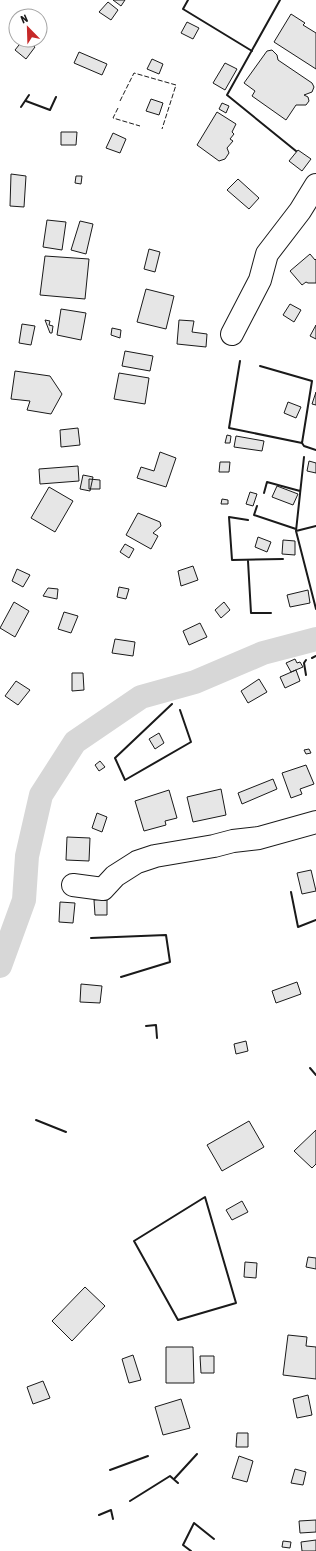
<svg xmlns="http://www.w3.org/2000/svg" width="316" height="1551" font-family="'Asap Condensed',sans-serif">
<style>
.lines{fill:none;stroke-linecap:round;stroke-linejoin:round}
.canal{stroke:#d7d7d7;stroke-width:24}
.building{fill:#e6e6e6;stroke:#1a1a1a}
.minor-casing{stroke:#1a1a1a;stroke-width:24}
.minor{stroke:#fff;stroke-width:22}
.fence{stroke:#1a1a1a;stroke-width:1;stroke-dasharray:5 2;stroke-linecap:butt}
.wall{stroke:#1a1a1a;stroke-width:2}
</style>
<rect width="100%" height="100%" fill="#fff"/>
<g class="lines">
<path class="canal" d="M0 966 24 900 27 856 41 795 75 742 141 697 195 682 263 653 316 639"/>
</g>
<path class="building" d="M113 0H125L121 6Z
M108 2 118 10 111 20 99 12Z
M291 14 305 23 303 25 316 33V69L274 42Z
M187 22 199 28 193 39 181 33Z
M23 40H26L35 47 26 59 15 50Z
M272 50 277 55 278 60 312 83 314 87 312 92 304 95 308 97 309 101 306 105H296L286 120 252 96 255 91 244 83 267 51Z
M79 52 107 64 102 75 74 63Z
M152 59 163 64 159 74 147 69Z
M225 63 237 69 225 90 213 83Z
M151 99 163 103 159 115 146 111Z
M222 103 229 106 226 113 219 109Z
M217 112 236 124 232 132 234 134 230 139 233 141 227 148 229 153 225 159 219 161 197 145Z
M61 132H77L76 145H61Z
M113 133 126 139 120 153 106 148Z
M298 150 311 159 302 171 289 161Z
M11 174 26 176 24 207 10 206Z
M76 176H82L81 184 75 183Z
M238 179 259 198 249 209 227 190Z
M47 220 66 222 62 250 43 247Z
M80 221 93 224 86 254 71 250Z
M149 249 160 252 155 272 144 269Z
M310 254 315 260 316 259V283H308L306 282 302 285 290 271Z
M45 256 89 259 85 299 40 295Z
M146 289 174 296 166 329 137 322Z
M290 304 301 310 294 322 283 315Z
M61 309 86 313 81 340 57 335Z
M45 320 50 321 49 325 53 326 52 333H50Z
M179 320 194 321 192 332 207 334 206 347 177 344Z
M22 324 35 326 31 345 19 343Z
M316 325V339L310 336Z
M112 328 121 330 120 338 111 335Z
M125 351 153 356 150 371 122 366Z
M15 371 50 376 62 394 51 414 27 410 30 401 11 399Z
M119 373 149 378 145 404 114 399Z
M316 392V405L312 404Z
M288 402 301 407 296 418 284 413Z
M78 428 80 445 61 447 60 430Z
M227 435 231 436 230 443H225Z
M236 436 264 441 262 451 234 447Z
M160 452 176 458 166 487 137 478 141 467 154 471Z
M309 461 316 463V473L307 471Z
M220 462H230L229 472H219Z
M78 466 79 481 40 484 39 469Z
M83 475 93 477 90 491 80 489Z
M89 479 100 480V489H89Z
M277 486 298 494 293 505 272 497Z
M49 487 73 501 55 532 31 518Z
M250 492 257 494 253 506 246 504Z
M222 499 228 500V504H221Z
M138 513 160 522 161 526 153 533 158 536 151 549 126 535Z
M258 537 271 542 267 552 255 547Z
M283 540 295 541V555L282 554Z
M125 544 134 549 129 558 120 552Z
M193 566 198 580 181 586 178 571Z
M17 569 30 575 23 587 12 581Z
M119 587 129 589 126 599 117 597Z
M48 588 58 589 57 599 43 596Z
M308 590 310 603 290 607 287 595Z
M14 602 29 611 15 637 0 628Z
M224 602 230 610 221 618 215 610Z
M64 612 78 616 71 633 58 629Z
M200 623 207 637 189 645 183 631Z
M115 639 135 642 133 656 112 653Z
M295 659 297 663 300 662 303 667 291 672 286 663Z
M296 670 300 681 285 688 280 677Z
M72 673H83L84 690 72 691Z
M259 679 267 692 248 703 241 691Z
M16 681 30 690 18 705 5 696Z
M159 733 164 743 155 749 149 739Z
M309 749 311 753 306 754 304 750Z
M100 761 105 767 99 771 95 765Z
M306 765 314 784 300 789 302 794 291 798 282 773Z
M273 779 277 789 242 804 238 793Z
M221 789 226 815 193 822 187 797Z
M169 790 177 818 165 821 166 825 144 831 135 801Z
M97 813 107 817 102 832 92 828Z
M67 837 90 838 89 861 66 860Z
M311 870 316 891 302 894 297 873Z
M107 899V915H95L94 900Z
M60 902 75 903 73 923 59 922Z
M297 982 301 994 276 1003 272 991Z
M81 984 102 986 100 1003 80 1002Z
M246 1041 248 1051 236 1054 234 1044Z
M249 1121 264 1147 222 1171 207 1145Z
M316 1130V1164L312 1168 294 1151Z
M242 1201 248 1212 232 1220 226 1210Z
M308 1257 316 1258V1269L306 1267Z
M245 1262 257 1263 256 1278 244 1277Z
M85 1287 105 1306 72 1341 52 1321Z
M288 1335 307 1337 306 1346 316 1347V1379L283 1375Z
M166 1347H193L194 1383H166Z
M133 1355 141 1380 129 1383 122 1359Z
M200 1356H214V1373H201Z
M43 1381 50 1398 33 1404 27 1387Z
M308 1395 312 1415 297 1418 293 1399Z
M181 1399 190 1428 163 1435 155 1407Z
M237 1433H248V1447H236Z
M239 1456 253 1461 247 1482 232 1478Z
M295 1469 306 1472 303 1485 291 1483Z
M316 1520V1532L300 1533 299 1521Z
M316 1540V1551H302L301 1542Z
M283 1541 291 1542 290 1548 282 1547Z"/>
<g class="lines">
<defs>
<path id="minor" d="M232 334 260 280 267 254 300 211 316 185
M73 885 103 889 115 876 137 862 155 856 214 846 233 841 259 838 316 822"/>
</defs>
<use href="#minor" class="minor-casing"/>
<use href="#minor" class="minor"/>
<path class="fence" d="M120 101 134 73 176 85 162 129
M118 108 113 118 140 126"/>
<path class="wall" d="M188 0 183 9 252 51
M280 0 227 95 296 151
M26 101 50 110 56 97
M21 107 29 95
M240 361 229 428 302 443 312 381 260 366
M302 443 304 446 316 450
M264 493 267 482 300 491
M257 506 254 515 296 529
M248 520 229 517 232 560 283 559
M316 526 296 531 316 609
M296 531 304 457
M248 561 251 613H271
M312 658 316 656
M306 675 304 663 306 660
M172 704 115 758 125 780 191 742 180 710
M291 892 298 927 316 920
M91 938 166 935 170 962 121 977
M146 1026 156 1025 157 1038
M310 1068 316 1075
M36 1120 66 1132
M205 1197 236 1303 178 1320 134 1241Z
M110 1470 148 1456
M175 1478 197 1454
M130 1501 170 1476 178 1483
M99 1515 111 1510 113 1519
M191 1551 183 1545 194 1523 214 1539"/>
</g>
<g transform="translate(28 28) rotate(337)"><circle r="19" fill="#ffffff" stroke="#a3a3a3"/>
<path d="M0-3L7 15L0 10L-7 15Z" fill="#c62828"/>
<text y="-6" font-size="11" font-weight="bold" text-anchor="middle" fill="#1a1a1a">N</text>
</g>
</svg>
